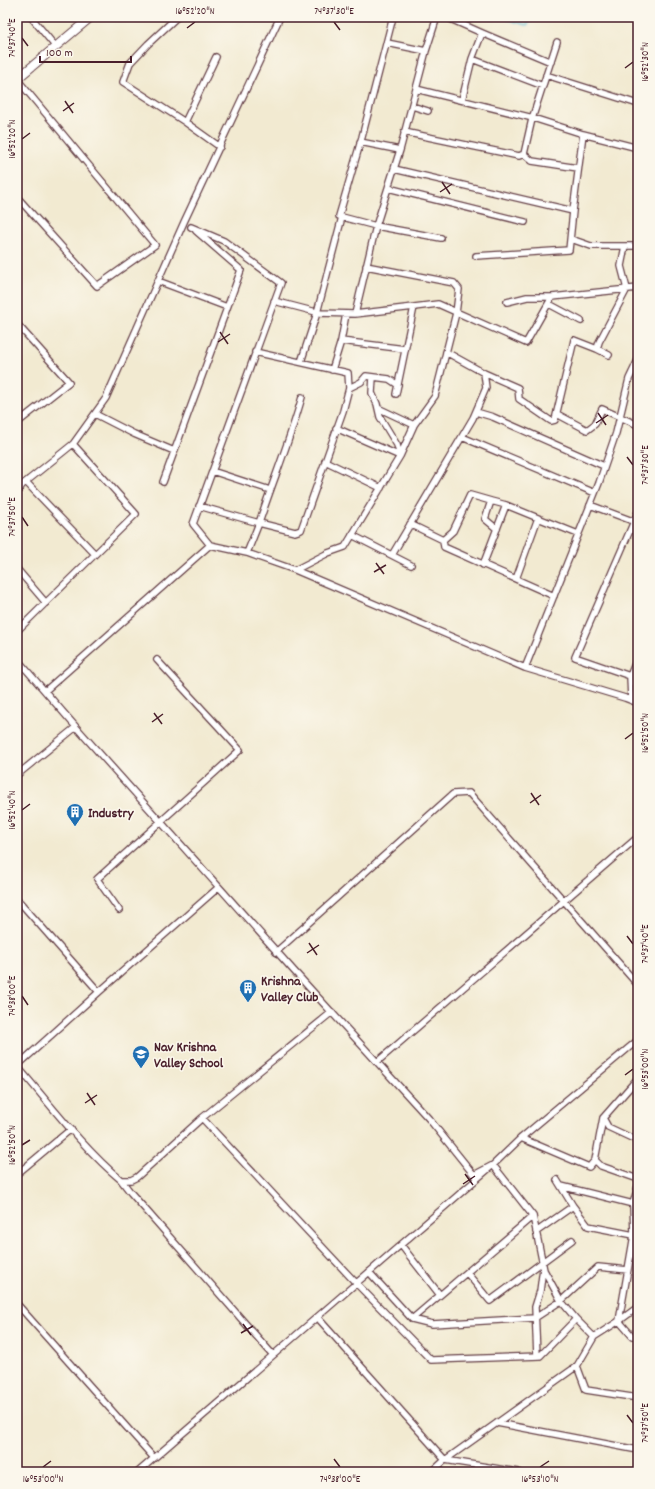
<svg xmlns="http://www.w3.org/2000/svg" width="655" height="1489" font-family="Dekko,sans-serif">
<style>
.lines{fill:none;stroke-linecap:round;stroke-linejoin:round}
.stream{stroke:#54bcd2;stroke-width:2}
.street-casing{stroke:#633d44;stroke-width:8}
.primary-casing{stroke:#633d44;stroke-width:10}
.street{stroke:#fff;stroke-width:5.5}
.primary{stroke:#fff;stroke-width:8}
.ticks{fill:none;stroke:#4a1f2b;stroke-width:1.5}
.labels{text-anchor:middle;stroke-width:3;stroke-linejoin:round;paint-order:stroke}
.poi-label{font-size:14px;font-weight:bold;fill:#4a1f2b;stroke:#fbf7ec;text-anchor:start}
.neatline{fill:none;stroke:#4a1f2b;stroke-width:1.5}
.ticks-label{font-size:10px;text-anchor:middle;fill:#4a1f2b}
</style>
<rect width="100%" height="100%" fill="#fbf7ec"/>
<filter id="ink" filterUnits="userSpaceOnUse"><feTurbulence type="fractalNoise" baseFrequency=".025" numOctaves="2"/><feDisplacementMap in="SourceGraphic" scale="8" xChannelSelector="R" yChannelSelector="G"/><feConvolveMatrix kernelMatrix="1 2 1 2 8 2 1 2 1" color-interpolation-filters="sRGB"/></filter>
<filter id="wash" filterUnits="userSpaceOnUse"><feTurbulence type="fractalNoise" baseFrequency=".012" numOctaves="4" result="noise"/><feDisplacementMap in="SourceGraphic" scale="16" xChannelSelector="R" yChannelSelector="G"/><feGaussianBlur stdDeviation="0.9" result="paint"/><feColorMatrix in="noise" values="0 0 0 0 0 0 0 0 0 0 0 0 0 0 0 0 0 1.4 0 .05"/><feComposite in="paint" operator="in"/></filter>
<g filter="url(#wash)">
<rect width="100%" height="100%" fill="#f2ead1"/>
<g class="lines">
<path class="stream" d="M500 17 527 25 534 17"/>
</g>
</g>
<g filter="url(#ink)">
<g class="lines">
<defs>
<path id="street" d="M31 17 55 46
M177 17 148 44 130 63 123 82 185 122 220 147
M446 17 482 33 472 59
M482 33 551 62
M387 43 426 51 400 150
M426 51 437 17
M546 75 638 104
M416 89 533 118 583 134 573 211
M462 100 472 59 543 86
M412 106 428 111
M185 122 216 57
M404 132 519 156 524 154
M583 134 638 148
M360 142 400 150 376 226 441 238
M524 154 532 119 557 42
M524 154 532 161 578 168
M394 169 573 211 569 250 476 256
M388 188 525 222
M17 197 97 286 155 245 17 79
M191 227 224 241 281 283 193 524 210 545
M571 239 591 246H638
M158 281 227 307
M274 301 320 313 355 314 376 226 342 217
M507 302 527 297H552
M549 304 581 321
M414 307 438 304 526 343 552 297 638 288
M346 314 341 341 405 349
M355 314 414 307 396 394
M17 324 69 382 17 423
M255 352 348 373 349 388 343 411 301 530 295 532 259 523C273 481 290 440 302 397
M609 355 597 349 599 342 627 289 621 266 625 246
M301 362 317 313 342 217 339 216 362 137 393 17
M332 370 341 341
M484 373 518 388 519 399 551 421 555 420 574 340 597 349
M349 388 361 382 366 376 389 379 398 385
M378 408 414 425
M476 412 493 417 604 466
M95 414 134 434 174 451
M557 414 587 430 595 424 602 409 638 425
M336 428 400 456 397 445 380 417 377 404 372 393 373 377
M462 437 595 493
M73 444 106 398 184 222 280 17
M325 461 381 488
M212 471 270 490
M26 482 95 554
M163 482 241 270 196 231
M17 493 22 485 73 444 136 514 17 631
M491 501 470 495 453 531 443 540 444 547 554 596
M590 505 638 523
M199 506 259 523 247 553
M410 524 443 540
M497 529 485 519 491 501 506 505
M352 535 411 565
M392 555 473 418 486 388 484 373 446 352
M483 565 506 505 538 518
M17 569 46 603
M295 570 328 553 345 547 400 456 414 425 435 396 456 313 459 289 454 283 366 266
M516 579 538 518 578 534
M17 659 76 727 294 971 429 1119 474 1175 493 1165 533 1216 544 1270 561 1301 598 1267 628 1270
M525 668 599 483 616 433 629 379 638 360
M630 676 575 657 638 512
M45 691 210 545 247 553 295 570 525 668 625 698 638 703
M631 700 630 676 638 656
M632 700 638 691
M17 775 76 727
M17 899 99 992 219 887
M119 910 97 879 240 750 157 660
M276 952 453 794 469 793 638 985
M377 1062 638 837
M17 1066C50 1104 82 1147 121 1180H131L137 1177 202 1118 356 1283 431 1360 540 1356 576 1319 561 1301 535 1318 432 1324 412 1319 369 1272
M17 1066 99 992
M638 1078 603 1118 608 1127 638 1141
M202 1118 332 1012
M521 1138 589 1167 595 1160 601 1166 638 1179
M595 1160 603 1118
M17 1174 71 1129
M121 1180 131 1193 273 1355
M557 1180 573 1206
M561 1186 633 1204
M536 1232 573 1206 588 1226 634 1235
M401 1245 440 1295
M467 1273 490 1301 572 1240
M17 1304 154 1458
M317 1317 445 1460 518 1472
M412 1319 533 1216
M576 1319 594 1337 619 1321 632 1336H638
M619 1321 634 1235 633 1204 638 1186
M619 1321 638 1307
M594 1337 577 1366 586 1390 638 1398
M537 1356 535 1307 540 1291 543 1268
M497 1423 638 1450
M138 1472 493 1165 521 1138 638 1040
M432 1472 445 1460 577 1366"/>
<path id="primary" d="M17 79 91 17"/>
</defs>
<use href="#street" class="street-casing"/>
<use href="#primary" class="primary-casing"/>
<use href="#street" class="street"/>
<use href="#primary" class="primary"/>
</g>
</g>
<path class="ticks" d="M334 22 340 30M187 28 195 22M22 38 28 46M625 68 633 62M65 101 73 113M63 111 74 103M22 139 30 133M442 182 450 194M440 192 452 184M220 332 228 344M218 342 230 334M598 413 606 425M596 423 608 415M627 457 633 465M22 517 28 526M376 563 384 574M374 572 386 565M154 713 162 724M152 722 163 714M625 739 633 733M531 793 539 805M530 803 541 795M22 810 30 804M627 936 633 944M309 943 317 955M307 953 319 945M22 996 28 1005M625 1075 633 1069M87 1093 95 1105M85 1103 97 1095M22 1145 30 1140M465 1174 473 1185M463 1184 475 1176M243 1324 251 1335M241 1333 253 1326M627 1415 633 1423M334 1459 340 1467M43 1467 51 1461M540 1467 549 1461"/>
<defs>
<symbol id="building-pin" viewBox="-11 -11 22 30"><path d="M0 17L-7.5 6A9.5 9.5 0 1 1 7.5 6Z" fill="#1f6fb2" stroke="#fbf7ec"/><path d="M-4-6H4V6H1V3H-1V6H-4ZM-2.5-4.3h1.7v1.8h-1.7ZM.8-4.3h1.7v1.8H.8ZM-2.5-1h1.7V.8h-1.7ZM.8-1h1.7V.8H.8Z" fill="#fff"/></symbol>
<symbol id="school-pin" viewBox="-11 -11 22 30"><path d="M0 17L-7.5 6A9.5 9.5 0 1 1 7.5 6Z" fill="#1f6fb2" stroke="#fbf7ec"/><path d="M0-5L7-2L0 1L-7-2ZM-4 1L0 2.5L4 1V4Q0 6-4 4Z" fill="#fff"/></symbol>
</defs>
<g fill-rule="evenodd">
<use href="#building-pin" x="65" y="802" width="20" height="27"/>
<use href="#building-pin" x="238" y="978" width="20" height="27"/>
<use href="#school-pin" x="131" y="1044" width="20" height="27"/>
</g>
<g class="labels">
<g class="poi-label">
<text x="88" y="817">Industry</text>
<text x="261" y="985">Krishna<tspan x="261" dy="16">Valley Club</tspan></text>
<text x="154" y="1051">Nav Krishna<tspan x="154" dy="16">Valley School</tspan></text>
</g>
</g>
<rect width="655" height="1489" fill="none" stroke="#fbf7ec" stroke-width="44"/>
<path d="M40 56v6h91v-6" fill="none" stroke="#4a1f2b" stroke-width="2"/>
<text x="46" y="56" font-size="12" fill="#4a1f2b" stroke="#fbf7ec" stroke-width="3" paint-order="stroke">100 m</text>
<rect x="22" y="22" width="611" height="1445" class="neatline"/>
<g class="ticks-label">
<text x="195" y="14">16°52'20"N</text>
<text x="334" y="14">74°37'30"E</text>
<text transform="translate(11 38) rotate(-90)" y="4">74°37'40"E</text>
<text transform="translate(644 62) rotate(-90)" y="4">16°52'30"N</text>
<text transform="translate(11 139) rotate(-90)" y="4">16°52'20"N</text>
<text transform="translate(644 465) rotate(-90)" y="4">74°37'30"E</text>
<text transform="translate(11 517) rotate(-90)" y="4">74°37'50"E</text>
<text transform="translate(644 733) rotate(-90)" y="4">16°52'50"N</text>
<text transform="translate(11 810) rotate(-90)" y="4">16°52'40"N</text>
<text transform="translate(644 944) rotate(-90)" y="4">74°37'40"E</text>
<text transform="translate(11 996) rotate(-90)" y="4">74°38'00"E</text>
<text transform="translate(644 1069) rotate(-90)" y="4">16°53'00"N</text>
<text transform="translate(11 1145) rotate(-90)" y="4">16°52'50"N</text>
<text transform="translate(644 1423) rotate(-90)" y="4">74°37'50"E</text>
<text x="43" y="1482">16°53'00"N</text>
<text x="340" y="1482">74°38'00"E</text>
<text x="540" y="1482">16°53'10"N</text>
</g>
</svg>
